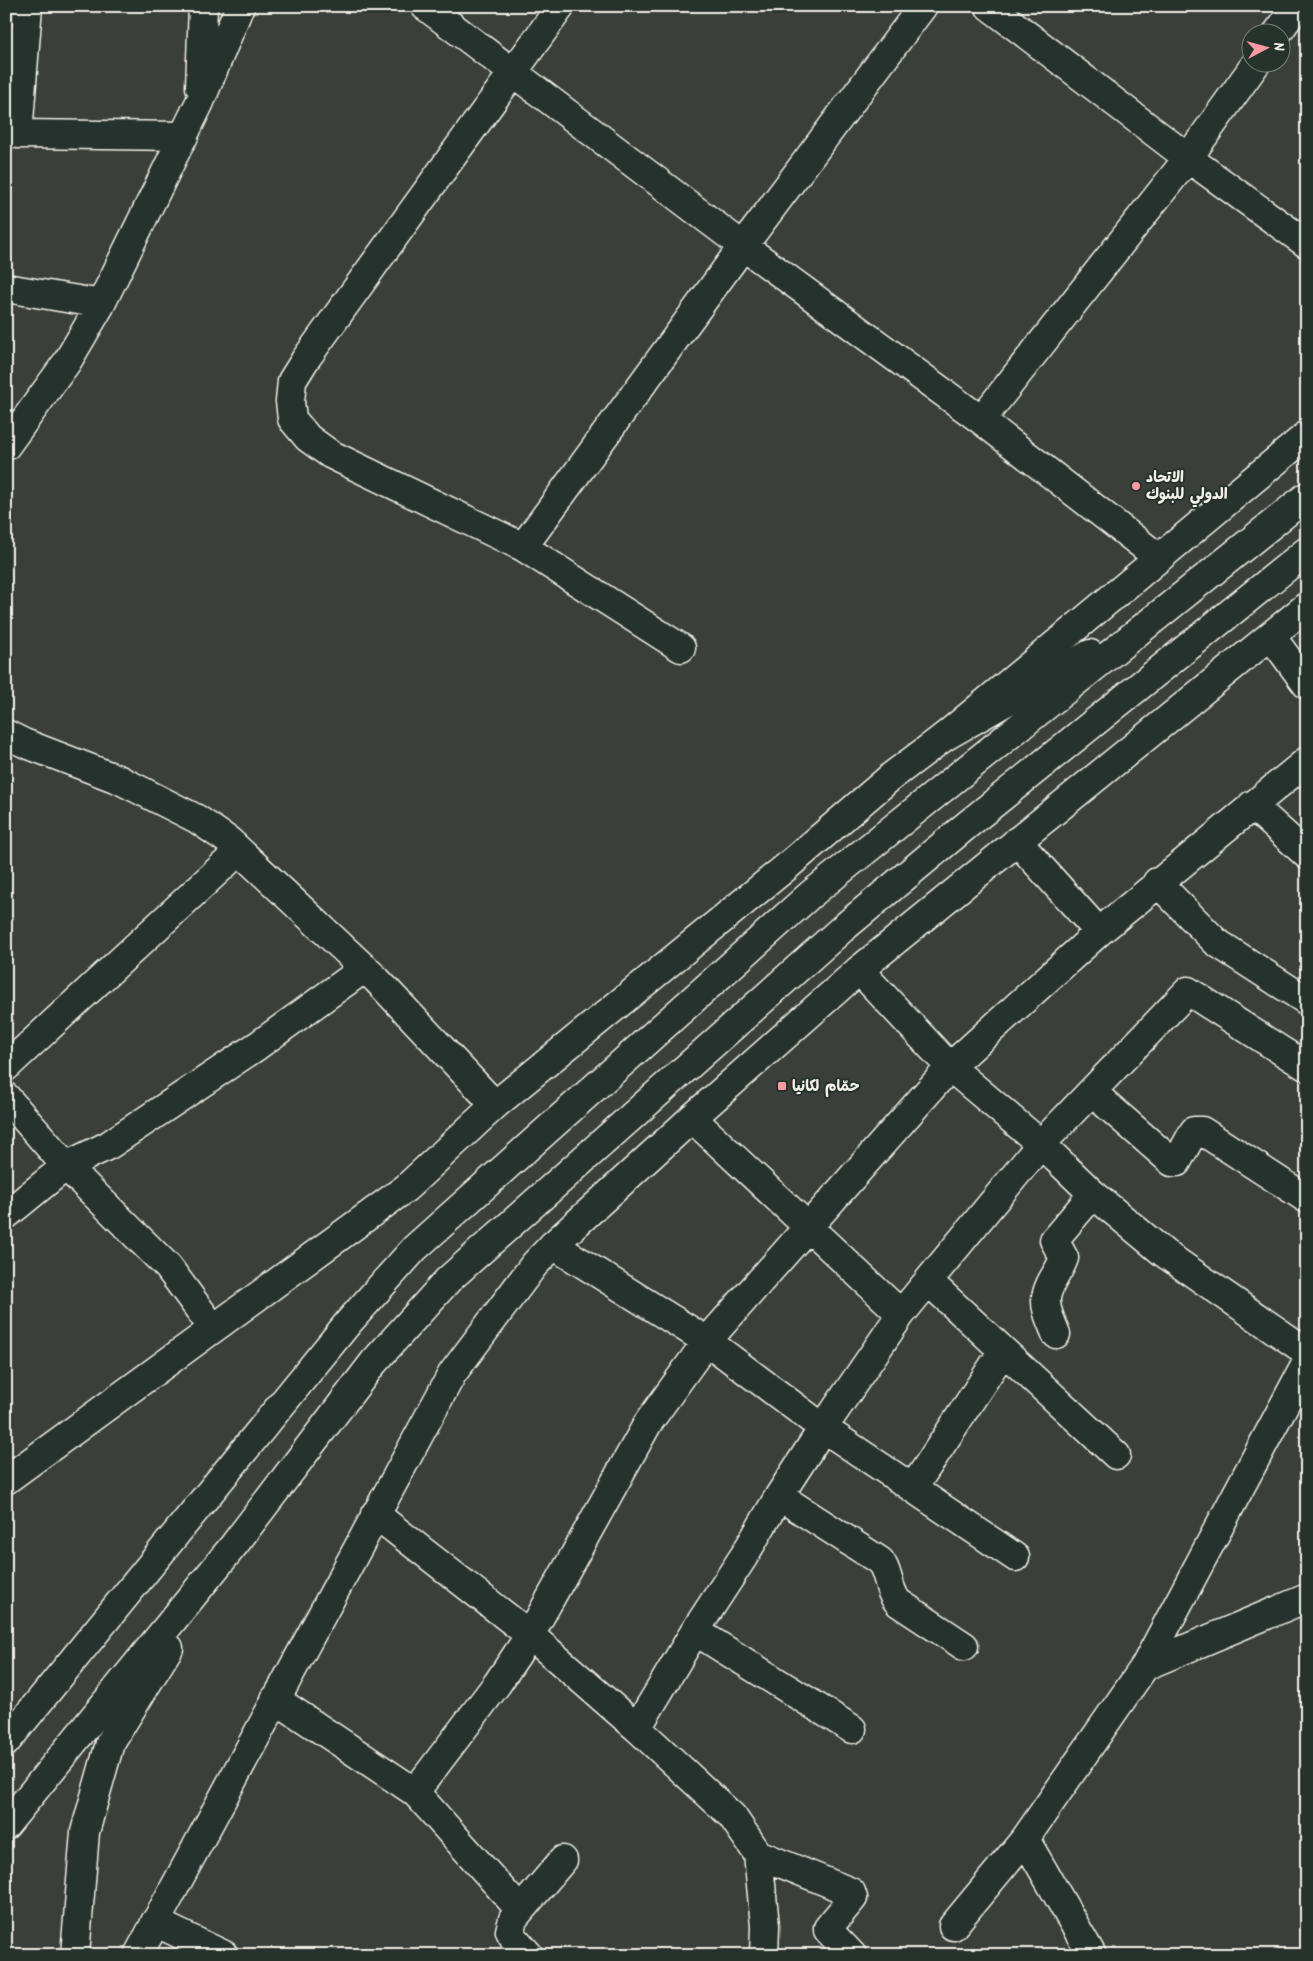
<svg xmlns="http://www.w3.org/2000/svg" width="1313" height="1961" font-family="Kalam,'Playpen Sans Arabic',sans-serif">
<style>
.lines{fill:none;stroke-linecap:round;stroke-linejoin:round}
.street-casing{stroke:#f4f1e8;stroke-width:31}
.secondary-casing{stroke:#f4f1e8;stroke-width:31}
.primary-casing{stroke:#f4f1e8;stroke-width:31}
.street{stroke:#26332d;stroke-width:28}
.secondary{stroke:#26332d;stroke-width:28}
.primary{stroke:#26332d;stroke-width:28}
.poi-dot{fill:#ff9aa2;stroke:#26332d;stroke-width:2}
.labels{text-anchor:middle;stroke-width:4;stroke-linejoin:round;paint-order:stroke}
.poi-label{font-size:15px;font-weight:bold;fill:#f4f1e8;stroke:#26332d;text-anchor:start}
</style>
<rect width="100%" height="100%" fill="#3a4039"/>
<filter id="ink" filterUnits="userSpaceOnUse"><feTurbulence type="fractalNoise" baseFrequency=".02" numOctaves="2"/><feDisplacementMap in="SourceGraphic" scale="10" xChannelSelector="R" yChannelSelector="G"/><feConvolveMatrix kernelMatrix="1 2 1 2 8 2 1 2 1" color-interpolation-filters="sRGB"/></filter>
<g filter="url(#ink)">
<g class="lines">
<defs>
<path id="street" d="M425 6 743 246 981 420 1159 558
M989 6 1188 158 1307 244
M1278 32 1297 6
M200 87 203 6
M6 132 18 134 184 136
M18 134 28 6
M6 288 90 302 100 306
M981 420 1188 158 1257 62
M6 446 67 362 100 306 199 104 240 6
M523 547 330 454 308 438 292 419 290 401 292 381 305 360 561 6
M1271 636 1307 685
M681 648 523 547 743 246 923 6
M6 734 24 743 120 780 197 819 229 841 377 980 495 1105
M1252 805 1307 855
M1017 841 1099 932
M1157 882 1216 942 1307 1001
M859 970 950 1067 1041 1144 1093 1194 1164 1253 1307 1352
M6 1067 239 851
M1092 1092 1172 1162H1177L1194 1131H1202L1307 1199
M6 1097 66 1166 168 1267 213 1328
M692 1118 901 1314
M6 1215 66 1166 109 1145 257 1046 365 968
M553 1245 707 1341 823 1428 1015 1557
M928 1281 1116 1455
M1056 1334C1052 1323 1045 1310 1046 1299 1047 1284 1060 1271 1064 1258L1054 1240 1093 1194
M913 1488 1003 1351
M779 1496 880 1561C890 1573 887 1591 899 1603L964 1646
M375 1514 530 1635 637 1728 732 1816 758 1854 765 1926 764 1955
M695 1631 852 1729
M1145 1666 1307 1598
M275 1699 415 1792 520 1910
M637 1728 695 1631 744 1556 779 1496 823 1428 901 1314 1041 1144 1188 991 1307 1067
M415 1792 497 1684 530 1635 648 1423 707 1341 950 1067 1099 932 1307 761
M1025 1839 1092 1955
M758 1854 851 1892 853 1898 828 1928V1930L852 1955
M155 1922 224 1955
M953 1926 1025 1839 1145 1666 1307 1362
M529 1955 514 1938 510 1931 513 1919 563 1860"/>
<path id="secondary" d="M6 1480 406 1188 495 1105 785 868 892 776 944 737 1307 435
M138 1955 452 1374 534 1265 553 1245 692 1118 859 970 1307 606"/>
<path id="primary" d="M944 737 1090 654
M6 1742 348 1323 415 1248 810 895 1307 496
M6 1825 234 1545 374 1362 448 1280 842 929 967 825 1307 551
M75 1955 85 1832 110 1743 169 1648"/>
</defs>
<use href="#street" class="street-casing"/>
<use href="#secondary" class="secondary-casing"/>
<use href="#primary" class="primary-casing"/>
<use href="#street" class="street"/>
<use href="#secondary" class="secondary"/>
<use href="#primary" class="primary"/>
</g>
</g>
<g class="poi-dot">
<circle cx="1136" cy="486" r="5"/>
<rect x="777" y="1081" width="10" height="10" rx="2.5"/>
</g>
<g class="labels">
<g class="poi-label">
<text x="1146" y="482">الاتحاد<tspan x="1146" dy="17">الدولي للبنوك</tspan></text>
<text x="792" y="1091">حمّام لكانيا</text>
</g>
</g>
<rect width="1313" height="1961" fill="none" stroke="#26332d" stroke-width="25"/>
<rect x="12" y="12" width="1288" height="1936" fill="none" stroke="#f4f1e8" stroke-width="2" filter="url(#ink)"/>
<g transform="translate(1266 48) rotate(84)"><circle r="24" fill="#26332d" stroke="#787f78"/>
<path d="M0-4L9 19L0 12L-9 19Z" fill="#ff9aa2"/>
<text y="-8" font-size="14" font-weight="bold" text-anchor="middle" fill="#f4f1e8">N</text>
</g>
</svg>
